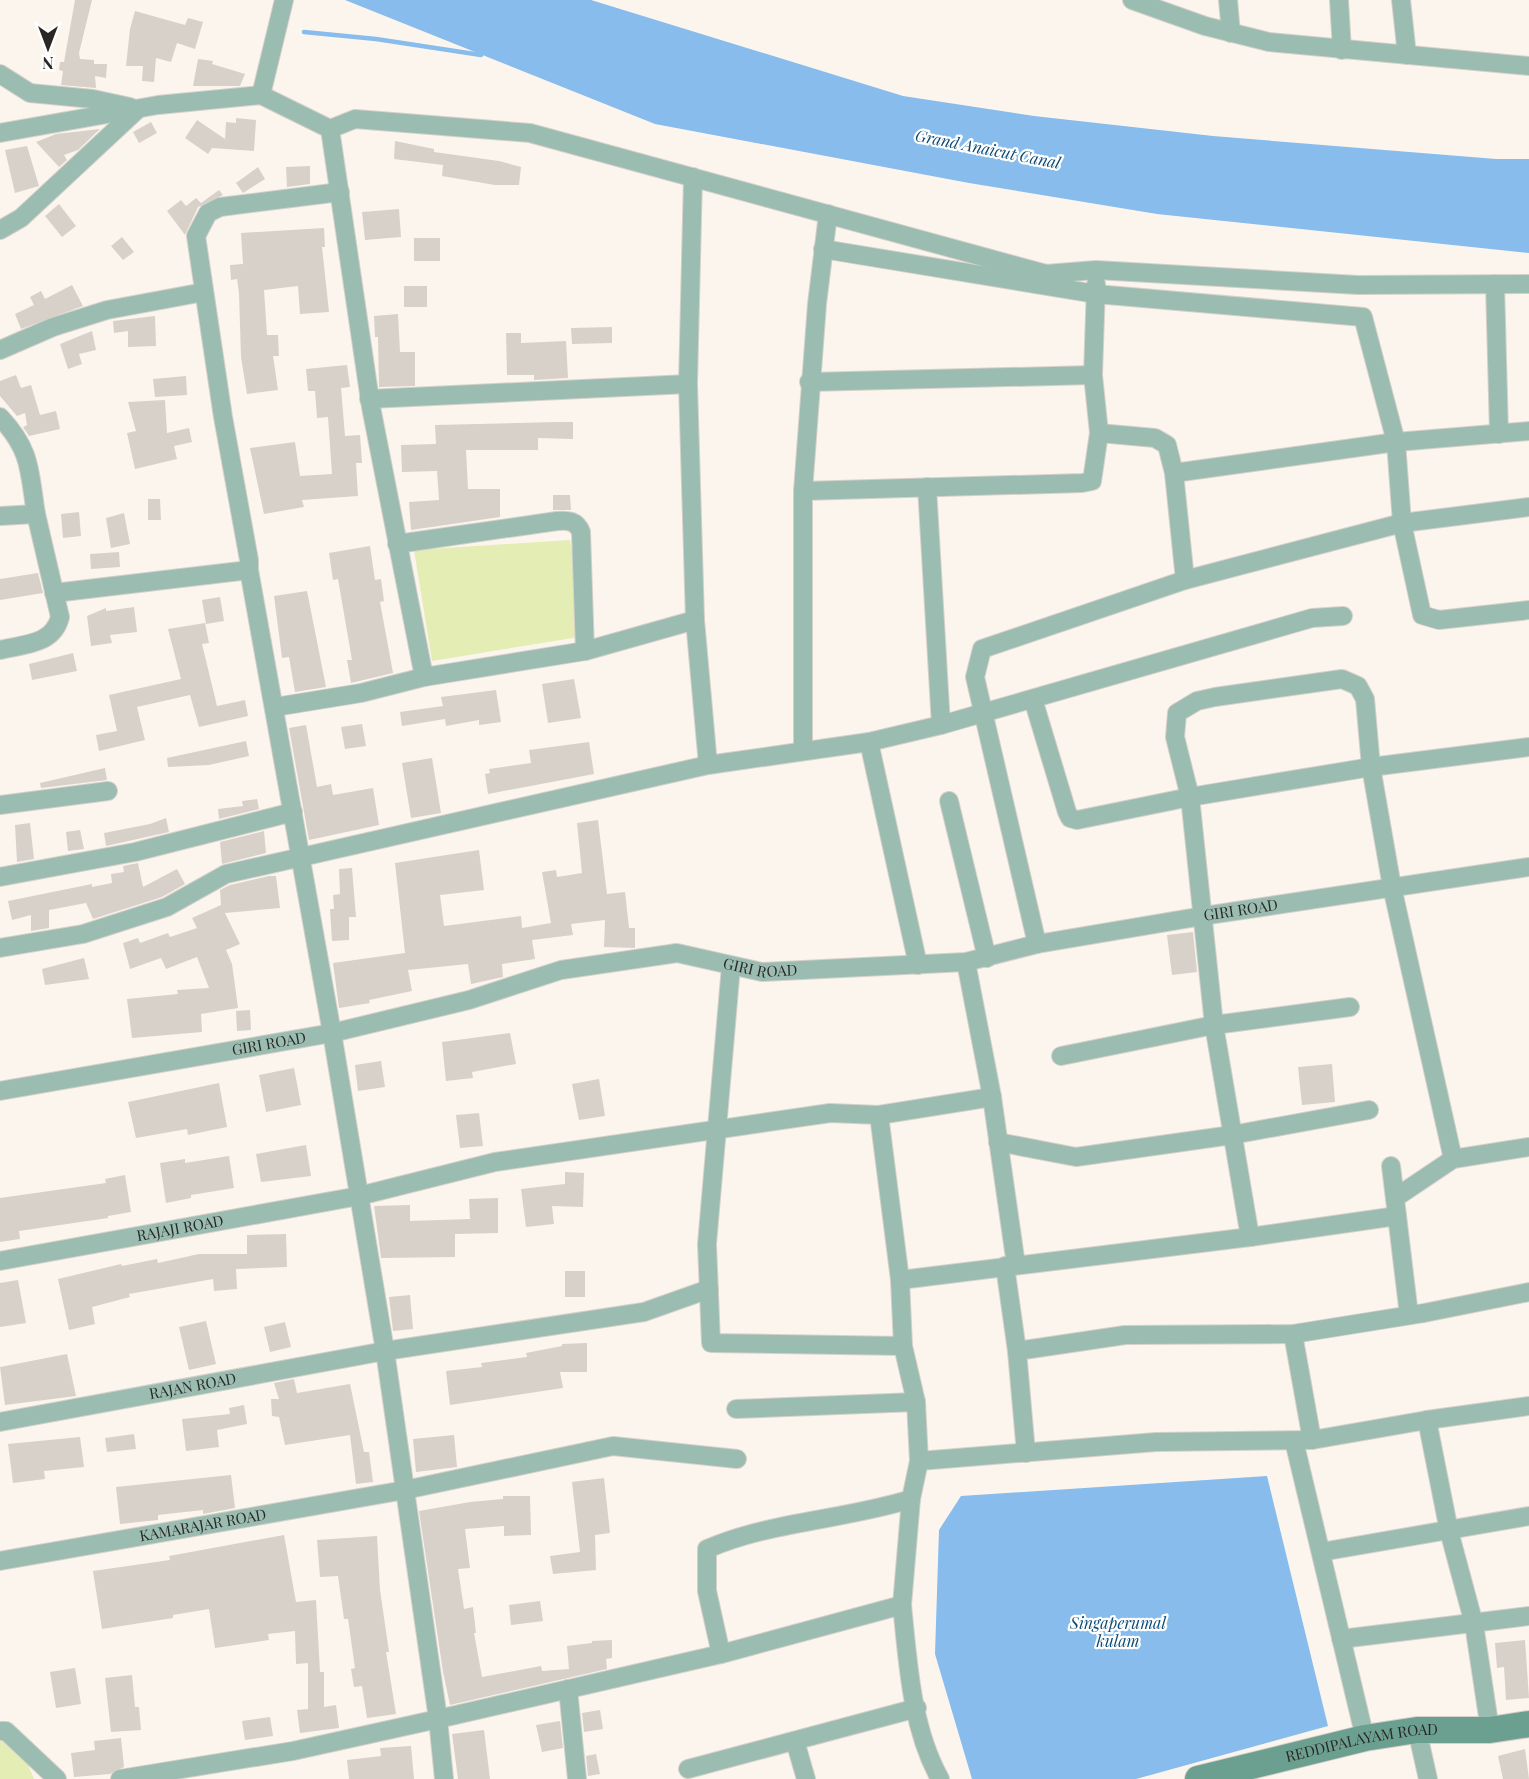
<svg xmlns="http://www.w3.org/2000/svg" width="1529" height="1779" font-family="'Playfair Display',serif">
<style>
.green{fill:#e3edb4}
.water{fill:#87bcec}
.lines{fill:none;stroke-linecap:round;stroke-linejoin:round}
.stream{stroke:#87bcec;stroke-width:4.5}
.building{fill:#d7d1ca}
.street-casing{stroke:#d6d0ca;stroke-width:20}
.secondary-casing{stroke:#d6d0ca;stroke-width:28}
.street{stroke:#9abcb1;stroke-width:18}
.secondary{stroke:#6b9f8f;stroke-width:26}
.labels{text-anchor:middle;stroke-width:4.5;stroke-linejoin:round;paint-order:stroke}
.street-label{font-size:15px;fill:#2a2825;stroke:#fff}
.water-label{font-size:16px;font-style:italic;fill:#0b4a76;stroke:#fff}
</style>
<rect width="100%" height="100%" fill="#fcf5ee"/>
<path class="green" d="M570 540 585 636 432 661 414 550Z
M0 1738 26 1760 34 1779H0Z"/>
<path class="water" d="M345 0H591L903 96 1034 116 1213 136 1496 159H1529V253L1157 214 969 183 655 124Z
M1267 1476 1328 1726 1136 1779H972L935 1654 939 1530 961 1496Z"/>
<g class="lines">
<path class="stream" d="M304 32 376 39 481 55"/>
</g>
<path class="building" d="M75 0H92L79 53 80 59 94 60V64H107L106 78 95 76 96 88 61 85 63 71 59 70 60 62H64Z
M135 11 185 25 188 18 203 22 195 49 177 43 171 62 156 58 154 82 142 81 143 66H126L130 29Z
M198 59 213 61 212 64 245 74 240 86H193Z
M236 118 256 120 254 151 212 148 208 154 185 138 197 120 225 139 226 122 236 123Z
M151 122 157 133 139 143 133 132Z
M100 129 78 150 64 155 67 160 59 167 36 142 56 134Z
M395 141 434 149V152L499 161 521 167 519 185H495L442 176 443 165 394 159Z
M27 146 39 186 15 193 5 150Z
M310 166V184L287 187 286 167Z
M258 167 265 179 243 193 236 183Z
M219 190 223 195 198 207 185 235 167 211 181 200 186 206 196 198 201 203Z
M59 204 76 226 62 237 45 216Z
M399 209 401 237 365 240 362 212Z
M324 228 325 247H322L329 312 300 314 298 286 264 290 267 335H278L279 356H273L278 390 247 394 241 357 239 293 237 279 231 280 230 265 243 264 241 233Z
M122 237 134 252 123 260 111 246Z
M414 238H440V261H414Z
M72 285 83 306 21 329 15 314 34 305 30 297 41 291 45 299Z
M404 286H427V307H404Z
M398 314 400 352H415V386L379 387 378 337H375L374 316Z
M155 316 156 346 128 347V331L114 333 113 321Z
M612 327V343L572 344 571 328Z
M92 331 96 350 79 354 82 364 68 369 60 344Z
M506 333H521V343L566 341 568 378 534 380V375H507Z
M347 365 350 387 341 388 345 436 360 435 362 463H356L358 496 302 500 304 507 264 514 250 448 295 442 300 476 332 474 328 417 317 418 315 391H308L306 369Z
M16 375 21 388 31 385 40 415 56 411 60 429 29 436 23 427 27 425 25 413 17 416 0 396V381Z
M186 376 187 395 155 397 153 379Z
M165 400 167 433 189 428 192 442 174 446 177 459 135 469 127 433 136 431 128 402Z
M557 422H573V439L538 438V450H466L468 489H500V517L411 530 409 502 439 500 437 471 402 472 401 445 436 444 435 425Z
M553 495H570L571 510H553Z
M148 499H160L161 520H148Z
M79 512 81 536 63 538 61 514Z
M124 513 130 544 111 548 106 518Z
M370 546 375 580 381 579 384 601 380 602 393 673 351 683 347 660H352L343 608 338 579 333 580 329 553Z
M119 552 120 567 91 569 90 554Z
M38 573 43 593 0 600V579Z
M307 591 326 687 295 692 289 657 282 658 274 596Z
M220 597 224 621 206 624 202 600Z
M134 607 137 632 110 635 112 643 91 646 87 616 106 608V611Z
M205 623 209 643 202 644 217 706 245 700 248 716 199 727 190 695 137 707 145 740 99 751 96 735 117 731 109 695 181 679 168 629Z
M73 653 77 671 32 680 29 664Z
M574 679 581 718 548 723 542 684Z
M496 690 501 722 479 725V720L446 726 445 719 402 726 400 712 443 706 441 697Z
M362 724 366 746 345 749 341 727Z
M306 725 317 787 331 784 333 795 373 788 379 825 309 840 289 728Z
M246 741 249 756 209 765 168 767 167 758Z
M589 742 594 774 488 794 485 774 490 773 489 769 531 763 529 750Z
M432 758 441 813 411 818 402 763Z
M105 768 107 780 41 788 40 783Z
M257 799 259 809 219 819 218 809 243 806 242 801Z
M166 818 169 832 106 846 104 833 150 824Z
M598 820 607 894 625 892 629 928H635V948L604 947 605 920 571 924 573 935 532 940 535 959 502 964 503 977 471 984 468 964 408 970 412 991 369 1000 370 1003 339 1008 333 963 405 953 395 863 479 850 484 890 440 895 444 926 521 916 522 928 551 923 542 872 556 870 557 877 582 873 577 823Z
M30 823 34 859 17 862 15 825Z
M80 830 84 849 68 851 66 832Z
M264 831 266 853 222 864 220 842Z
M138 863 143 887 177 869 185 884 162 897 93 919 86 903 49 910V928L31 931V915L12 920 8 901 92 884V887L112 883 111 874 124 872 123 866Z
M352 868 356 917H349V940L332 941 330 909H334L333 895 340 894 339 869Z
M269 876H276L280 908 225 913 240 944 226 950 232 964 238 1008 201 1014 202 1032 132 1038 127 999 178 994 177 990 209 988 197 957 166 969 161 958 130 969 123 943 138 938 140 943 168 933 170 937 197 928 192 918 221 905 220 890 230 885Z
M1193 932 1197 972 1172 975 1167 935Z
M84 958 89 979 45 985 42 969Z
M250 1010 251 1030 237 1031 236 1011Z
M510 1033 516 1064 472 1072 473 1078 446 1081 442 1042Z
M381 1061 385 1087 358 1091 355 1065Z
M1332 1064 1335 1102 1302 1105 1298 1067Z
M294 1068 301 1105 266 1112 259 1075Z
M599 1079 605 1116 579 1120 572 1084Z
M219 1083 227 1127 188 1135 187 1129 136 1138 128 1102Z
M479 1113 483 1146 460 1148 456 1115Z
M306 1145 311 1176 261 1182 256 1154Z
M229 1156 234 1188 191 1195V1198L166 1203 160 1163 185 1159V1163Z
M565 1172 584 1173 583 1207 552 1206 554 1224 526 1227 521 1189 565 1184Z
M125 1175 131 1212 108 1216V1218L19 1231 20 1239 0 1242V1198L106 1183 105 1179Z
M498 1198V1233L455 1234V1257L381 1258 374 1206 410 1205V1221L470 1219 469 1199Z
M286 1234 287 1267 236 1269 237 1289 214 1291 213 1279 129 1294 130 1297 92 1307 95 1324 69 1330 58 1279 121 1264 122 1266 157 1259 158 1263 199 1254H247V1235Z
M565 1271H585V1297H565Z
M18 1280 26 1323 0 1327V1283Z
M410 1295 413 1329 393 1331 389 1297Z
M206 1321 216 1364 189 1370 179 1327Z
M285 1322 291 1347 270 1352 264 1327Z
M587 1343V1372H560L563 1388 450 1405 446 1371 482 1367 481 1363 527 1357 526 1353 562 1346V1344Z
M67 1354 76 1396 5 1405 0 1367Z
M294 1379 297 1393 350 1384 364 1452H369L373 1482 356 1484 350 1435 285 1445 279 1417 272 1416 271 1399H279L274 1383Z
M244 1405 247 1424 217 1430 219 1447 186 1451 182 1419 230 1414 229 1408Z
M134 1434 136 1449 107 1452 105 1438Z
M454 1435 457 1467 416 1472 413 1439Z
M80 1437 84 1467 44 1471 45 1479 13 1483 8 1444Z
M231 1475 235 1508 203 1514V1510L158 1515V1520L120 1524 116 1487Z
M604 1478 610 1533 595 1535 596 1570 553 1574 550 1556 580 1552 572 1482Z
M503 1496H530L531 1535 504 1536V1526L465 1529 470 1568 458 1569 464 1609 473 1607 476 1633H474L482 1677 541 1666 542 1671 569 1669 567 1646 592 1643V1641L612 1640V1658L606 1659 607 1669 450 1705 443 1672 419 1511 470 1502 503 1499Z
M284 1535 296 1602 316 1600 320 1672H324V1707L336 1705 339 1728 300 1733 297 1710 308 1709V1663L296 1664 295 1631 268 1634 269 1640 215 1648 209 1609 173 1615V1618L102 1629 93 1571 170 1560 169 1556Z
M377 1536 380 1590 389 1652H386L396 1714 367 1718 362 1686 354 1687 351 1669 355 1668 348 1619H344L338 1576 320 1577 317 1540Z
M540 1601 543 1621 511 1625 509 1605Z
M1525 1640 1529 1698 1506 1700 1504 1667 1497 1668 1495 1643Z
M75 1668 81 1704 56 1708 50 1672Z
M132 1675 135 1707H139L141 1730 111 1732 105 1678Z
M600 1710 603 1729 584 1732 582 1713Z
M270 1717 273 1736 245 1740 242 1721Z
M560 1721 563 1748 542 1752 536 1725Z
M484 1730 490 1779H458L452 1734Z
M121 1738 124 1767 110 1774 74 1777 71 1753 95 1750 94 1741Z
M411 1746 414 1779H349L347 1760 381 1756 380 1748Z
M1525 1749 1529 1779H1503L1498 1756Z
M596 1754 600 1774 588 1776 586 1756Z"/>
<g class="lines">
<defs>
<g id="street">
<path d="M1132 0 1205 26 1269 42 1529 66"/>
<path d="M1228 0 1231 33"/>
<path d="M1339 0 1342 50"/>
<path d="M1401 0 1407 55"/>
<path d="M0 74 30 93 93 99 130 107"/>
<path d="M330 129 355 119 530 133 1046 274 1096 270 1358 285 1529 284"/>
<path d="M0 133 158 105 261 95"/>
<path d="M0 230 21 218 138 109"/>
<path d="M823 249 1096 294 1363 317 1396 442 1402 523 1422 615 1439 620 1529 610"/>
<path d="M1495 284 1499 434"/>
<path d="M0 350 53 327 107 310 204 292"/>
<path d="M1093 375 1096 284"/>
<path d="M688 384 693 177"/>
<path d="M369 399 688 384 695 620 708 765"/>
<path d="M0 417C32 451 29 471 36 514"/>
<path d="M1099 433 1155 438 1167 445 1174 473 1185 580"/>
<path d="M1174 473 1396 442 1529 431"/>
<path d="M927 487 941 725"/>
<path d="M803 491 1082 483 1092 481 1099 433 1093 375 809 382"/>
<path d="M0 516 36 514 60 617C53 645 24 644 0 650"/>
<path d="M397 544 557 521C568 520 577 521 581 532L585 651"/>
<path d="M54 593 249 570"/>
<path d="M424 677 585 651 695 620"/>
<path d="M1033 699 1067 812 1070 818 1077 820 1190 797 1371 767 1529 747"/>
<path d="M275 707 361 693 424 677 371 407 330 129 261 95 284 0"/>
<path d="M869 742 918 965"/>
<path d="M803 750V491L817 304 828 214"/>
<path d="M949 801 987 958"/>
<path d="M0 805 108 791"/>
<path d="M0 877 135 852 293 812"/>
<path d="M1037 944 975 677 982 649 1185 580 1402 523 1529 507"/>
<path d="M0 948 83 934 167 907 226 874 708 765 869 742 941 725 1312 618 1343 616"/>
<path d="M731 966 707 1244 711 1343 903 1346"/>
<path d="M1061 1056 1214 1025 1350 1007"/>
<path id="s1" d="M0 1091 332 1033 469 1000 561 970 677 953 762 972 966 962 1037 944 1203 916 1529 867"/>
<path d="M992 1097 1016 1265"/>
<path d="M879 1115 992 1097 966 962"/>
<path d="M998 1142 1076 1157 1232 1135 1369 1110"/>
<path d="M1391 1166 1409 1315"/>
<path d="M1395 1198 1453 1159 1529 1147"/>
<path d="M1250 1237 1397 1216"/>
<path id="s2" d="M0 1261 359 1196 495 1162 830 1113 879 1115 900 1280 903 1346 916 1402 919 1461 911 1499C844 1520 772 1521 707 1549V1591L721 1654"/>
<path d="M1005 1266 1017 1351"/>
<path d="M900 1280 1250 1237 1214 1025 1190 797 1175 737 1177 713 1197 701 1215 697 1342 679 1358 686 1365 699 1371 767 1392 887 1453 1159"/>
<path d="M1293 1334 1312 1440"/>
<path d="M736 1409 916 1402"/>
<path d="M1427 1420 1529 1406"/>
<path id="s3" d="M0 1422 385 1351 644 1312 709 1289"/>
<path d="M1294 1441 1365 1738"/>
<path d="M1026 1453 1017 1351 1125 1335 1293 1334 1424 1313 1529 1292"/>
<path d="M919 1461 1156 1442 1312 1440 1427 1420 1449 1531 1474 1624 1490 1730"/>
<path d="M1321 1552 1529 1516"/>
<path id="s4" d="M0 1561 405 1490 613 1446 737 1459"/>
<path d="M902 1605 911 1499"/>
<path d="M1341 1639 1529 1616"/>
<path d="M568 1689 577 1779"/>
<path d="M1417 1730 1428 1779"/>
<path d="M0 1731H6L57 1779"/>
<path d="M795 1741 806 1779"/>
<path d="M688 1769 917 1708"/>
<path d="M120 1779 293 1751 438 1719 385 1351 332 1033 249 570V560L223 417 196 236 208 213 220 207 340 192"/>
<path d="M444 1779 438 1719 721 1654 902 1605C908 1662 911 1727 940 1779"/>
</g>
<g id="secondary">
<path id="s5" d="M1198 1779 1365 1738 1417 1730H1490L1529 1724"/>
</g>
</defs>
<use href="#street" class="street-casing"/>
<use href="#secondary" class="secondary-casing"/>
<use href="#street" class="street"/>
<use href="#secondary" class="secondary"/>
</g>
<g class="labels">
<g class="street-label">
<text dy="5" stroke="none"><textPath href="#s1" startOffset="1263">GIRI ROAD</textPath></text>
<text dy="5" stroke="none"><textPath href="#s1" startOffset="777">GIRI ROAD</textPath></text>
<text dy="5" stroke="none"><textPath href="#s1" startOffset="273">GIRI ROAD</textPath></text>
<text dy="5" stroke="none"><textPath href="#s2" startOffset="183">RAJAJI ROAD</textPath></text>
<text dy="5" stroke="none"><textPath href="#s3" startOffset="196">RAJAN ROAD</textPath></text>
<text dy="5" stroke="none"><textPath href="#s4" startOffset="206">KAMARAJAR ROAD</textPath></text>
<text dy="5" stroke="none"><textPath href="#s5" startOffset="168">REDDIPALAYAM ROAD</textPath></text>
</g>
<g class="water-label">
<text transform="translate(988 149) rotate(11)" y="6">Grand Anaicut Canal</text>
<text x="1118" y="1629">Singaperumal<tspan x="1118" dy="18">kulam</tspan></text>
</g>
</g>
<g transform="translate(48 48) rotate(180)" stroke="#ffffff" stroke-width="4.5" paint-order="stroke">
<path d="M0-4.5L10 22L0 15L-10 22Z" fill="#2a2825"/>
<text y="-9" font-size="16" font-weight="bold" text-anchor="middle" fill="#2a2825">N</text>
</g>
</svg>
